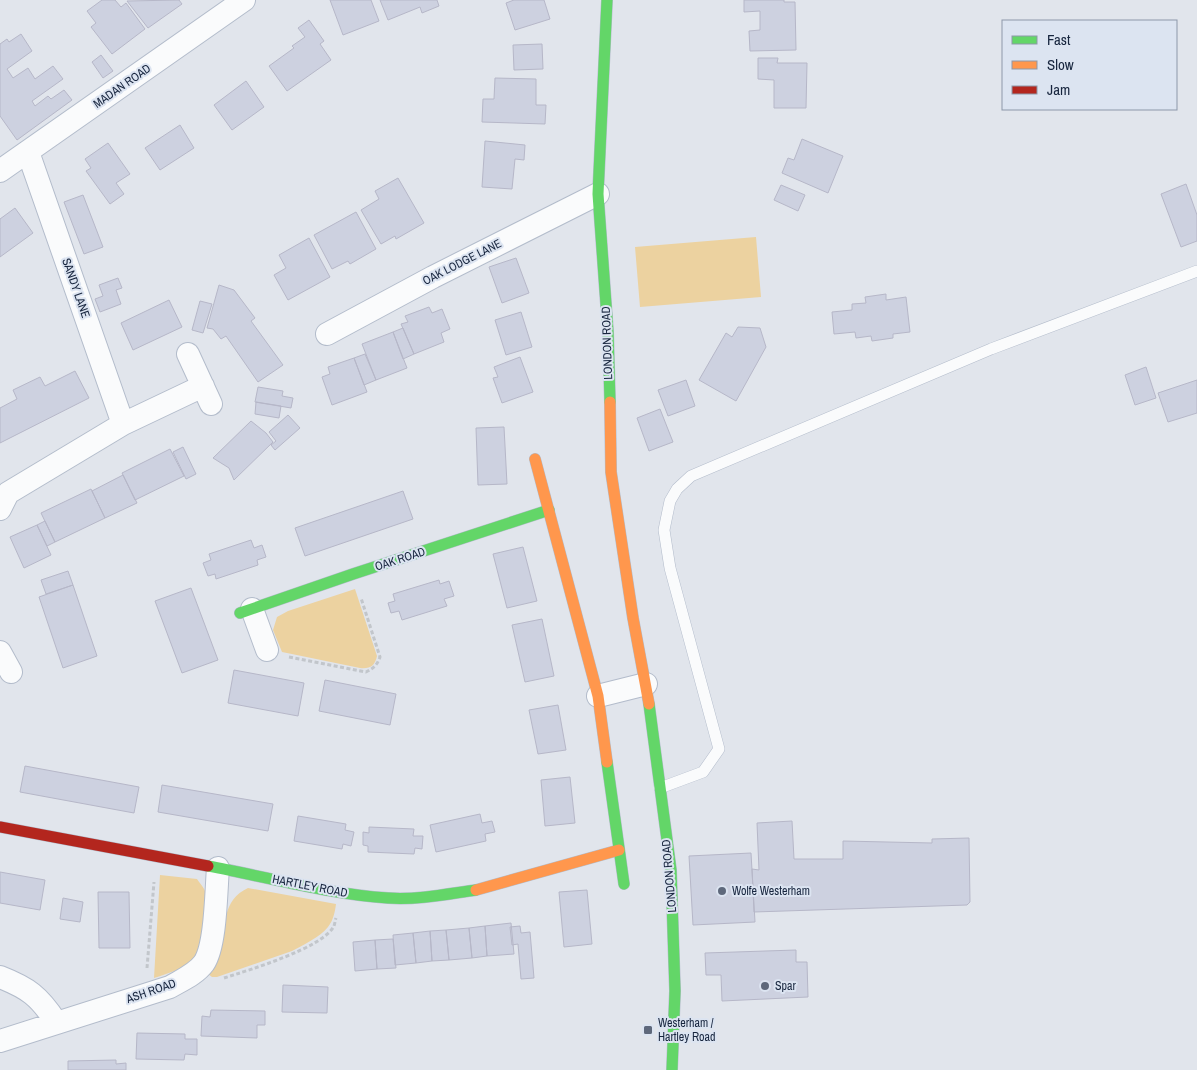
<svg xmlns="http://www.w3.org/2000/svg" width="1197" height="1070" font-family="'Archivo Narrow',sans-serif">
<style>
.green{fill:#ecd2a0}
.building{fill:#cdd1e0;stroke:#b6b7c8}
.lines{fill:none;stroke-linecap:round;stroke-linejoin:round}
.lane-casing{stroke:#b3bccb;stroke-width:12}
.street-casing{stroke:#b3bccb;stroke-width:24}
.fast-casing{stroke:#b3bccb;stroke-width:12}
.slow-casing{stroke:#b3bccb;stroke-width:12}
.jam-casing{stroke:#b3bccb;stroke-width:12}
.path{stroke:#c2c6cb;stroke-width:3;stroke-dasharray:4 2.5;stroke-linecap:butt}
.lane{stroke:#fafbfc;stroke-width:11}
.street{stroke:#fafbfc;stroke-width:22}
.fast{stroke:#63d668;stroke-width:11}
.slow{stroke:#ff974d;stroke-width:11}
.jam{stroke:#b3261e;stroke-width:11}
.poi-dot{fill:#5e687b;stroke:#dce4f1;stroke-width:2}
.labels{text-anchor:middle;stroke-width:4;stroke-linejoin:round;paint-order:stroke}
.street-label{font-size:12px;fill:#17253e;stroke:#dce4f1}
.poi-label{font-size:12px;fill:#17253e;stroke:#dce4f1;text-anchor:start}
</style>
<rect width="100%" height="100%" fill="#e1e5ec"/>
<path class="green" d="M756 237 761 297 640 307 635 247Z
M355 589 377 656C375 666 370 669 360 668L282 652 273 630 277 617 288 611Z
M160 875 197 879C201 885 206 889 206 896 208 907 202 948 195 957 185 969 169 973 154 978Z
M248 888 336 904C335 912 333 921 328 927 320 937 303 945 292 951L217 977H212L208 974C212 966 217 957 219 949 226 926 222 900 248 888Z"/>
<path class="building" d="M102 0H115L121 7 126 3 145 29 112 54 91 27 96 23 87 11Z
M179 0 182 4 148 28 127 1Z
M330 0H371L379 21 343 35Z
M380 0H437L439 6 422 13 420 7 388 20Z
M514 0H544L550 19 515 30 506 3Z
M744 0H784V2H795L796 50 750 51 749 31 760 30V11L744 12Z
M309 20 324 41 320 44 331 60 287 91 269 66 294 48 292 46 305 37 298 28Z
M21 34 32 51 7 69 13 78 28 68 35 79 53 66 63 79 32 101 35 106 48 96 51 99 64 90 72 100 17 140 0 116V44L7 39 9 42Z
M542 44 543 69 514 70 513 45Z
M101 55 113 71 103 78 92 62Z
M758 58H778L777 63H807L806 108H774V80L758 79Z
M495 78 536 79V105H546L545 124 482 122 483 99H494Z
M246 81 264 107 232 130 214 105Z
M180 125 194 148 160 170 145 148Z
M802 139 843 156 828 193 782 173 788 158 794 160Z
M485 141 525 145 524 160 515 159 512 189 482 187Z
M108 143 130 174 116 183 124 194 110 204 86 171 91 168 85 159Z
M398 178 424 223 396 239 395 236 381 244 361 210 379 199 375 191Z
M1186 184 1197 215V241L1181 247 1161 194Z
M781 185 805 195 798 211 774 200Z
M83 195 103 247 84 254 64 202Z
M15 208 33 233 0 257V219Z
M356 212 376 249 350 264 348 261 332 269 314 235Z
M309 238 330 277 288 300 274 275 286 268 279 255Z
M516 258 529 293 502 303 489 267Z
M118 278 122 288 116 290 121 304 100 312 95 299 103 296 99 285Z
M219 285 234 290 255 318 251 321 283 365 258 382 226 336 221 339 213 329 207 328Z
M886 294V300L906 297 910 332 893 334V338L872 341 871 336 856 338 855 332 834 334 832 312 852 310V304L866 303 865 297Z
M169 300 182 327 133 350 121 323Z
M200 301 212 304 203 333 192 330Z
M429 307 432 313 442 309 450 329 441 333 444 342 414 354 401 324 408 322 405 316Z
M521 312 532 347 506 355 495 320Z
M738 327 760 328 766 347 736 401 699 380 726 333 732 337Z
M403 328 414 354 403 359 393 332Z
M393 332 407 368 376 380 362 344Z
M365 354 376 380 364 385 354 358Z
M520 357 533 392 502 403 493 378 498 377 494 367Z
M354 358 367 392 332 405 322 377 330 374 328 367Z
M1146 367 1156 398 1135 405 1125 375Z
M75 371 89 398 0 443V408L17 399 13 390 40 377 45 386Z
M686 380 695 406 668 416 658 390Z
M1197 380V413L1168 422 1158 393Z
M258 387 283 391 282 396 293 398 291 408 255 402Z
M256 402 281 406 279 418 255 414Z
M660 409 673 442 649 451 637 418Z
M288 415 300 428 275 450 271 445 276 441 269 432Z
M251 421 266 433 273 442 234 480 229 468 213 458Z
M504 427 507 484 478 485 476 428Z
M183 447 196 474 186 479 173 452Z
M170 449 184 476 135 500 122 473Z
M123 475 137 503 105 518 92 491Z
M91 489 105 518 55 542 41 513Z
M403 491 413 519 305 556 295 528Z
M45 521 55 542 47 546 37 525Z
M37 525 51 555 24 568 10 537Z
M251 540 254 548 262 545 266 557 257 560 258 565 216 579 215 574 208 576 203 563 211 560 209 554Z
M523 547 537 601 507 608 493 554Z
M68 571 73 585 46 594 41 580Z
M439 580 440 584 449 581 454 596 444 599 447 606 402 620 399 611 391 613 388 603 395 601 393 594Z
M73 585 97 656 63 668 39 597Z
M191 588 218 660 182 673 155 601Z
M542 619 554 676 525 682 512 625Z
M234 670 304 683 298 716 228 703Z
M325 680 396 694 390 725 319 711Z
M558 705 566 750 538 754 529 710Z
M25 766 139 787 134 813 20 792Z
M570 777 575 823 545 826 541 780Z
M162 785 273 804 268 831 158 812Z
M480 814 482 823 492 821 495 832 485 834 486 841 436 852 430 825Z
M298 816 346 824 345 830 354 832 351 846 343 844 342 849 294 841Z
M792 821 794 859H843V841L932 843V839L969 838 970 902 967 905 754 912 752 869 759 870 757 823Z
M369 827 414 829 413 836H423L422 849 415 848 414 854 368 852V846L363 845V832L369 833Z
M751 853 755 922 693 925 689 856Z
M0 872 45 880 40 910 0 903Z
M587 890 592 944 564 947 559 892Z
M98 892H129L130 948H99Z
M63 898 83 902 80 922 60 919Z
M511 923 514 954 487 956 485 926Z
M485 926 487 956 472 958 469 928Z
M520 926 521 933 530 932 534 978 521 979 518 944 512 945 510 927Z
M469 928 472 958 449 960 446 930Z
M446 930 449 960 432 961 430 931Z
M430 931 432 961 416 963 413 933Z
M413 933 416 963 395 965 393 935Z
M393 939 396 968 377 969 375 940Z
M375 940 377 969 355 971 353 942Z
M796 950V962H807L808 997 722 1001 721 975H706L705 953Z
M283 985 328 987 327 1013 282 1012Z
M211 1010 265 1011V1025H257V1038L201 1036 202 1016 210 1017Z
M137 1033 185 1034V1039H197V1055L185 1054 184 1060 136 1059Z
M116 1060V1064L126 1063V1070H68V1061Z"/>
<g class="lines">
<defs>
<path id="lane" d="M660 788 703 772 719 749 670 568 664 530 670 501 677 489 691 476 991 349 1197 271"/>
<path id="street" d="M28 152 123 424
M0 171 244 0
M327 334 433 277 598 194
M188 354 211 404
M0 509 8 493 123 424 203 386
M252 609 267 650
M0 652 11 672
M598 696 646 684
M0 977C28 988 39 996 56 1022
M0 1041 170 987C182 980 196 974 204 963 216 945 216 891 218 868"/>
<path id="fast" d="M607 0 598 194 608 332 610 402
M240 613 353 574 549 510
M649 704 671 870 675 991 672 1070
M607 762 624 884
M208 866C268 877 327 894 388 898 418 900 447 894 476 890"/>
<path id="slow" d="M610 402 611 472 633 618 649 704
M535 459 598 696 607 762
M476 890 619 850"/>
<path id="jam" d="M0 827 208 866"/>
</defs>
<use href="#lane" class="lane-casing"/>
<use href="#street" class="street-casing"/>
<use href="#fast" class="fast-casing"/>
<use href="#slow" class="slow-casing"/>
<use href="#jam" class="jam-casing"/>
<path class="path" d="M289 657 366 672C374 668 377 665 380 657L361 598
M147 968 154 882
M224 978C249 970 323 948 334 926 335 923 335 921 336 918"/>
<use href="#lane" class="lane"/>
<use href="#street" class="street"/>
<use href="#fast" class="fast"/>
<use href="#slow" class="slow"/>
<use href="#jam" class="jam"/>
</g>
<g class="poi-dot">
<circle cx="722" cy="891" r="5"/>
<circle cx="765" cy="986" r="5"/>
<rect x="643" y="1025" width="10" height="10" rx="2.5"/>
</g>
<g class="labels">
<g class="street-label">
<text transform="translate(122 86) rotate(-35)" y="4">MADAN ROAD</text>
<text transform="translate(462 262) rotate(-27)" y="4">OAK LODGE LANE</text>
<text transform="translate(76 288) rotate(71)" y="4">SANDY LANE</text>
<text transform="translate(607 343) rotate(-92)" y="4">LONDON ROAD</text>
<text transform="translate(400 559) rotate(-18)" y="4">OAK ROAD</text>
<text transform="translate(669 876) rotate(-95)" y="4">LONDON ROAD</text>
<text transform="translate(310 886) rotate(11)" y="4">HARTLEY ROAD</text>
<text transform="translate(151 991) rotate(-19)" y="4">ASH ROAD</text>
</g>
<g class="poi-label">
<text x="732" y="895">Wolfe Westerham</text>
<text x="775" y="990">Spar</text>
<text x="658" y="1027">Westerham /<tspan x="658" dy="14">Hartley Road</tspan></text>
</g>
</g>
<rect x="1002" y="20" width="175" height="90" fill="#dce4f1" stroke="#8d98a9"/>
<rect x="1012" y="36" width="25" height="8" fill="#63d668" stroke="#8d98a9"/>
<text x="1047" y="45" font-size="15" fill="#17253e">Fast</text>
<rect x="1012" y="61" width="25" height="8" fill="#ff974d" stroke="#8d98a9"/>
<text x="1047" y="70" font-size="15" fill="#17253e">Slow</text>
<rect x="1012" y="86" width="25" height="8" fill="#b3261e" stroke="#8d98a9"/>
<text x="1047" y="95" font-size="15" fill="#17253e">Jam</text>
</svg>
